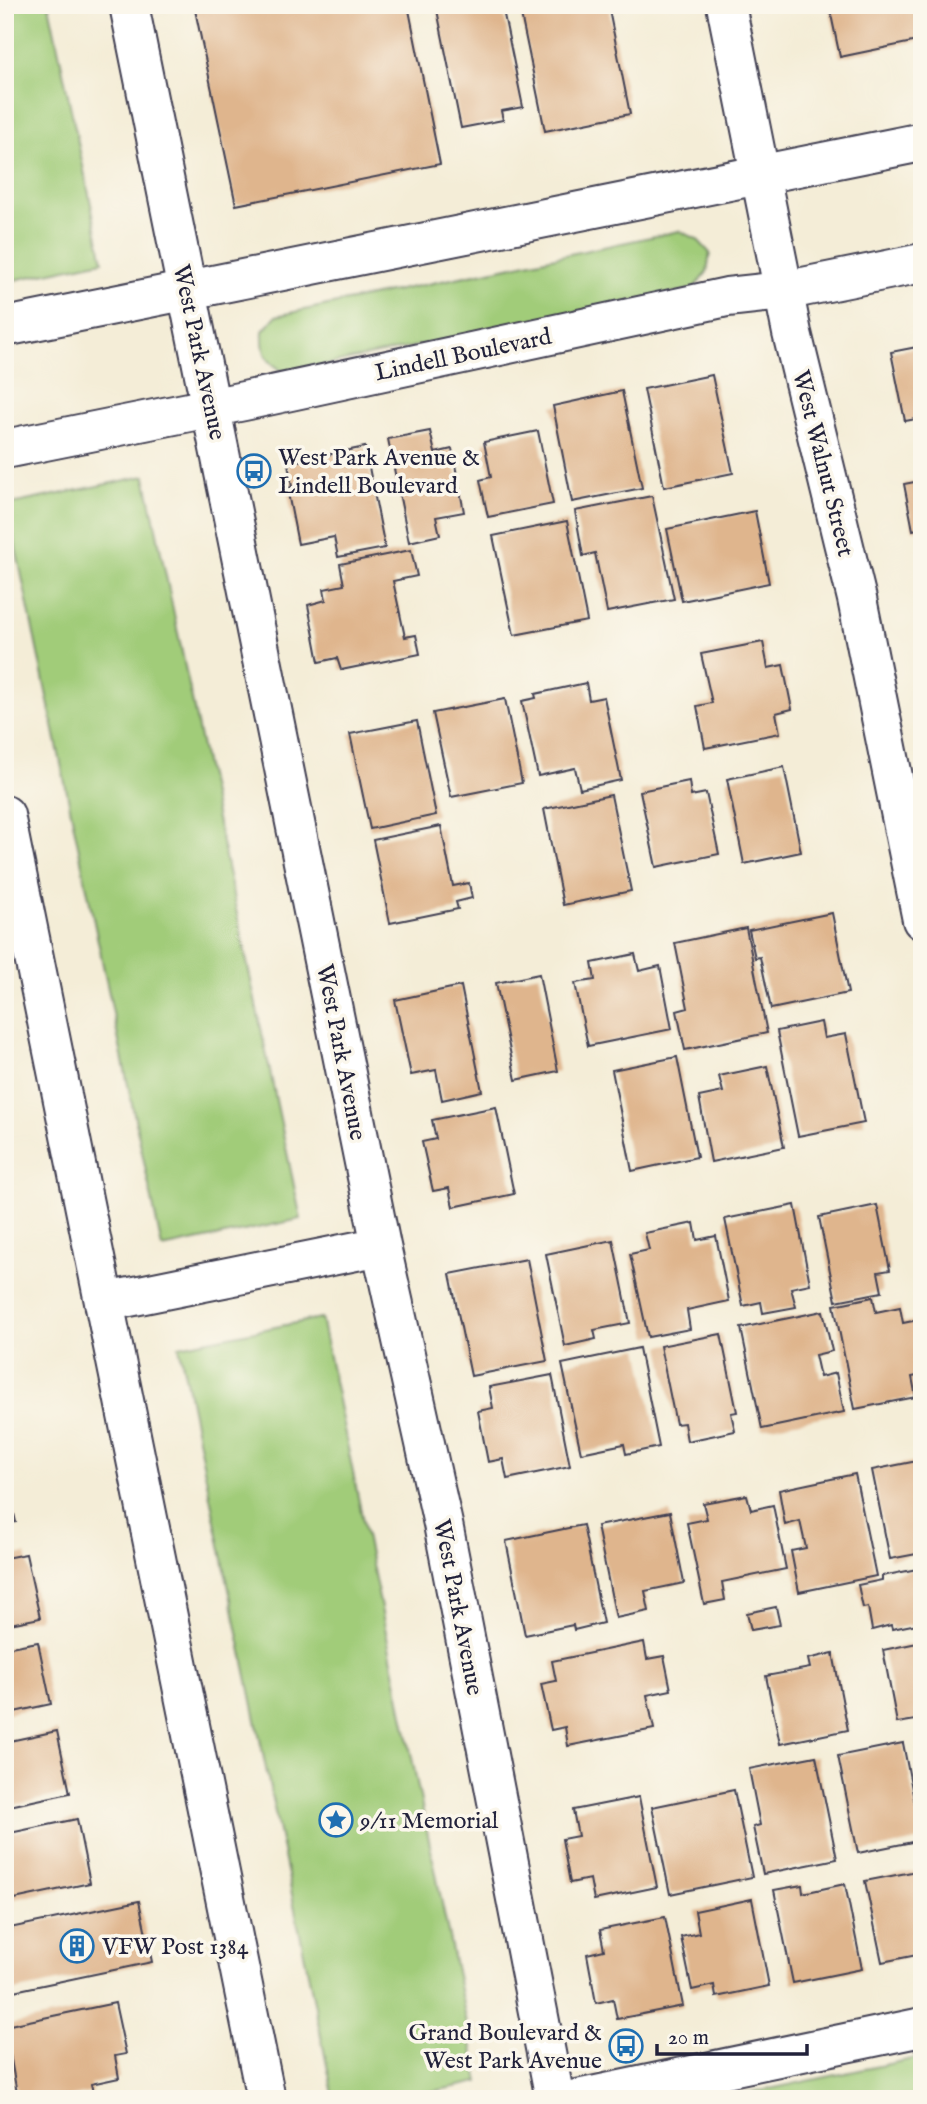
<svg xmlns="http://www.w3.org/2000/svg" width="927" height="2104" font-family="'IM FELL English',serif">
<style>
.green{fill:#a1cc79;stroke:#62775a;stroke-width:2}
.building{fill:#dfb58d}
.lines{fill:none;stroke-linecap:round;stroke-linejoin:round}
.minor-casing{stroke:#424052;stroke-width:42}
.highway-casing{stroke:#424052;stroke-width:42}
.minor{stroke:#fff;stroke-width:38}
.highway{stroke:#fff;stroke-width:38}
.labels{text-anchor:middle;stroke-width:7;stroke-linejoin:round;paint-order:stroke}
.street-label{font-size:24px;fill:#22223b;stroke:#fbf7ec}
.poi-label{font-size:24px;fill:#22223b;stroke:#fbf7ec;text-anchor:start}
</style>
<rect width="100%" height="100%" fill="#fbf7ec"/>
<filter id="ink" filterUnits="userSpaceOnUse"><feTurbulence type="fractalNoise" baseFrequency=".0143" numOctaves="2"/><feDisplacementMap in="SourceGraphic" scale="14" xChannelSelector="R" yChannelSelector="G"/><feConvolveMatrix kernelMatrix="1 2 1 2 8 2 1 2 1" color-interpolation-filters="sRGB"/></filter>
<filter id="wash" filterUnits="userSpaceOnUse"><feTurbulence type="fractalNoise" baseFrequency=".00686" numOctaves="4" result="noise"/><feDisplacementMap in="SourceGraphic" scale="28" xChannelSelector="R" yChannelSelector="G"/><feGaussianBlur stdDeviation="1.57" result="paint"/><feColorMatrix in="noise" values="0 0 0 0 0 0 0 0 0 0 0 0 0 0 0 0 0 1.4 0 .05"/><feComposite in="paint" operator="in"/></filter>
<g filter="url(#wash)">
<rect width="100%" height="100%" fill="#f4edd7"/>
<path class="green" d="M5 5H49L103 261 5 282Z
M679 231 697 239 710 253 707 272 693 289 286 373C265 361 262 355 263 331L276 316Z
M145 476 301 1219 162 1248 7 505Z
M321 1318 479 2082 395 2099H334L179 1346Z
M922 2057V2099H722Z"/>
<g id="blocks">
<path class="building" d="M194 5H408L440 164 236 205Z
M436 5H502L523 107 501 111 503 120 461 128Z
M519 5H608L630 114 545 131Z
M829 5H922V40L840 57Z
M922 346V418L905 421 891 352Z
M712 375 733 473 664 487 644 389Z
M622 391 642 488 572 502 553 406Z
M430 431 435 453 452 449 464 512 436 517 440 535 409 542 388 439Z
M538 431 553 504 488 517 480 480 491 477 484 442Z
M365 447 385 548 338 557 334 537 298 544 287 488 292 487 288 463Z
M922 455V528L913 530 904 484 920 481 915 457Z
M652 496 674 599 607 612 595 553 583 556 575 511Z
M755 511 769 583 682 601 667 529Z
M567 521 587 621 514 635 493 536Z
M411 550 417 576 393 581 405 637 416 635 420 654 341 670 337 658 319 662 308 605 326 600 324 589 344 585 340 564Z
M763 642 768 668 783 665 792 709 776 713 780 733 705 748 697 706 712 703 701 654Z
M586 683 589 700 604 697 621 780 580 789 575 768 538 776 522 701 536 698 535 694Z
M505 699 522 783 451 797 433 713Z
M417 721 436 815 370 829 350 734Z
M784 767 801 852 744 864 727 779Z
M689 781 691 796 706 793 719 854 656 867 640 791Z
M611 795 631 891 563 905 544 809Z
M441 826 453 886 469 883 472 898 456 902 458 909 390 923 373 840Z
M832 913 848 993 771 1009 760 957 755 958 749 930Z
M746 928 767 1033 685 1050 677 1011 688 1008 675 943Z
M635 954 639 971 660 966 672 1029 588 1046 575 983 595 980 592 963Z
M539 974 558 1071 516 1080 496 983Z
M461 986 482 1091 442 1100 436 1070 411 1075 395 1000Z
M821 1022 824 1038 846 1034 864 1123 798 1136 777 1031Z
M677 1057 697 1157 632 1171 612 1070Z
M767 1066 784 1147 711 1162 699 1097 723 1092 719 1076Z
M496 1107 514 1194 453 1207 449 1188 433 1191 422 1142 436 1139 432 1120Z
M795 1205 810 1284 791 1288 796 1307 763 1313 761 1302 743 1306 725 1219Z
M877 1205 890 1270 878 1272 882 1292 836 1301 819 1217Z
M694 1223 697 1240 716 1236 729 1301 687 1310 690 1329 648 1337 630 1254 649 1250 645 1233Z
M613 1240 630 1323 594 1330 596 1339 565 1346 546 1254Z
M527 1259 547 1361 471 1376 450 1274Z
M873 1297 876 1312 900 1307 903 1323 918 1320 922 1339V1375L912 1377 916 1397 855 1409 834 1305Z
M823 1311 832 1351 815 1355 820 1377 836 1373 844 1412 762 1429 741 1328Z
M721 1334 737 1412 731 1413 735 1431 687 1441 684 1423 676 1424 660 1346Z
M639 1348 659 1447 626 1454 624 1444 581 1453 562 1364Z
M552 1375 570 1466 507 1479 503 1459 488 1462 478 1411 493 1408 489 1387Z
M922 1460V1553L890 1559 872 1470Z
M855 1474 876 1576 799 1592 791 1551 806 1548 800 1521 785 1525 779 1490Z
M5 1476 16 1522 5 1525Z
M747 1495 751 1510 773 1505 786 1569 722 1582 725 1600 704 1604 687 1523 707 1519 703 1503Z
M670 1512 684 1583 645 1591 649 1611 616 1618 597 1526Z
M583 1525 603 1623 574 1630 573 1625 525 1635 506 1541Z
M26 1554 40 1618 5 1625V1558Z
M922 1568V1623L892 1629 891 1625 872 1630 868 1607 863 1608 858 1585 882 1580V1576Z
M776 1607 780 1625 751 1630 747 1613Z
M38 1642 51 1704 5 1714V1648Z
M644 1642 647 1659 664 1656 671 1690 647 1695 654 1729 568 1746 565 1727 551 1730 541 1684 556 1681 552 1661Z
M922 1642V1719L897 1723 883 1650Z
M833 1653 848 1730 780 1744 766 1676 810 1668 808 1659Z
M57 1731 70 1793 5 1807V1742Z
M903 1743 922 1840 858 1853 838 1756Z
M816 1756 837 1859 763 1874 753 1827 760 1825 749 1769Z
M734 1790 752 1877 670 1894 652 1807Z
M639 1797 657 1887 594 1900 590 1879 570 1883 562 1839 578 1836 573 1810Z
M77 1819 90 1883 5 1901V1834Z
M922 1870V1954L882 1962 865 1881Z
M845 1884 862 1969 793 1983 774 1890 802 1885 803 1893Z
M752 1899 769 1986 716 1997 714 1985 692 1990 681 1937 699 1933 695 1911Z
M139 1901 152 1962 5 1993V1929Z
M665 1917 683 2006 617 2019 613 1999 596 2003 587 1954 604 1950 600 1930Z
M115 2003 126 2054 115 2056 119 2078 91 2084 93 2092 63 2099H18L5 2026Z"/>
</g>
</g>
<g filter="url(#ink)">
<use href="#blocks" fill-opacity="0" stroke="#424052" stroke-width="2"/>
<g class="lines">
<defs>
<path id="minor" d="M726 5 792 333 857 599 922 920
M5 327 922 142
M5 449 244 401 727 297 783 291 922 263
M577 2099 922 2027"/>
<path id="highway" d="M129 5 381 1246 443 1524 555 2099
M5 815 266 2099
M105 1302 381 1246"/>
</defs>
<use href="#minor" class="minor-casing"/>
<use href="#highway" class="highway-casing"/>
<use href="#minor" class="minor"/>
<use href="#highway" class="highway"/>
</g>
</g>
<defs>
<symbol id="bus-ring" viewBox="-11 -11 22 22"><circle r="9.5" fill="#fbf7ec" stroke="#1f6fb2" stroke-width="1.5"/><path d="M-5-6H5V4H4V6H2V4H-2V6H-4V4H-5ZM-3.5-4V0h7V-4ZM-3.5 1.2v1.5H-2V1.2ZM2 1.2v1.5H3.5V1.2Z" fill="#1f6fb2"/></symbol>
<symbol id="sight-ring" viewBox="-11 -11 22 22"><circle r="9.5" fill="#fbf7ec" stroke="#1f6fb2" stroke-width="1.5"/><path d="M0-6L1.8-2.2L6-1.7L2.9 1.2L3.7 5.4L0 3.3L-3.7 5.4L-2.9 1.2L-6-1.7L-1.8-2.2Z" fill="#1f6fb2"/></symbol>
<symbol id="building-ring" viewBox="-11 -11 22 22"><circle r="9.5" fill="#fbf7ec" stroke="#1f6fb2" stroke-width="1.5"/><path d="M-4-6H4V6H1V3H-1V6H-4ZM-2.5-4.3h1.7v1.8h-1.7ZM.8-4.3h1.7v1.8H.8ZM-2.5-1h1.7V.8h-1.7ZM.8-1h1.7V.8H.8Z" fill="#1f6fb2"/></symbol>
</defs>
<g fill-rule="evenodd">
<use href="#bus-ring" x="235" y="452" width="38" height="38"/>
<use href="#sight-ring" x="317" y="1801" width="38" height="38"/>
<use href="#building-ring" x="58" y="1927" width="38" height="38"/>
<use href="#bus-ring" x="607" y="2027" width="38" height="38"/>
</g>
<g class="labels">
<g class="street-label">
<text transform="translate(200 352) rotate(78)" y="8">West Park Avenue</text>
<text transform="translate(463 354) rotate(-12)" y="8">Lindell Boulevard</text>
<text transform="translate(824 463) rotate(76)" y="8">West Walnut Street</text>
<text transform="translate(342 1052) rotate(79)" y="8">West Park Avenue</text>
<text transform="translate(459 1607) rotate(79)" y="8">West Park Avenue</text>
</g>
<g class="poi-label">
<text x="278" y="465">West Park Avenue &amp;<tspan x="278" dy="28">Lindell Boulevard</tspan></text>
<text x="360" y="1828">9/11 Memorial</text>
<text x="102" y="1954">VFW Post 1384</text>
<text x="602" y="2040" text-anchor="end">Grand Boulevard &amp;<tspan x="602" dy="28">West Park Avenue</tspan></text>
</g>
</g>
<rect width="927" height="2104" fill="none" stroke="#fbf7ec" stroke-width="28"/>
<path d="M657 2044v10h150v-10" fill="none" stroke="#22223b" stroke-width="3.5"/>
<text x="668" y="2044" font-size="21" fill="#22223b" stroke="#fbf7ec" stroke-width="5" paint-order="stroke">20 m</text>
</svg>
